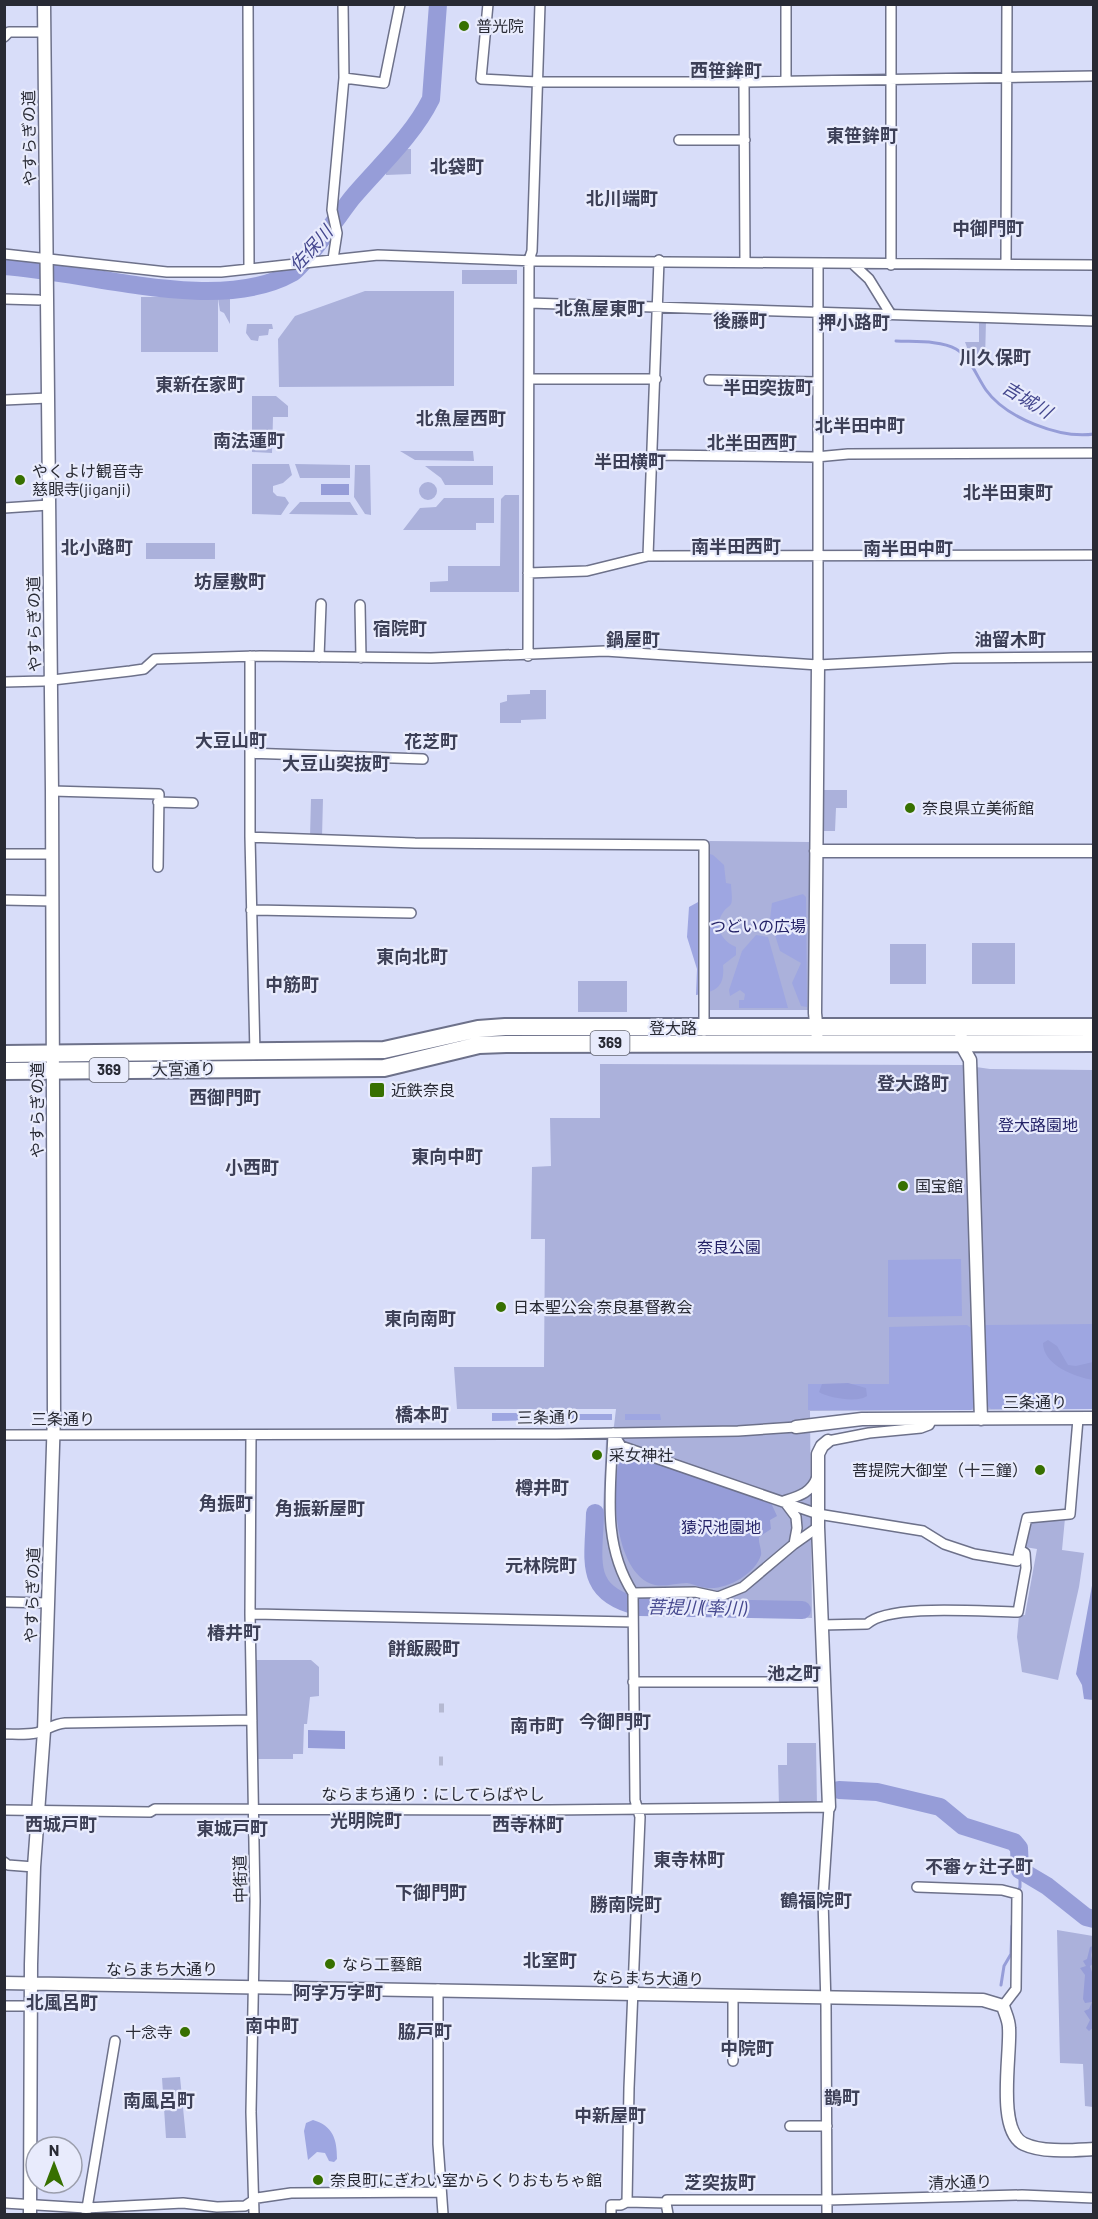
<svg xmlns="http://www.w3.org/2000/svg" width="1098" height="2219" font-family="Barlow,'Noto Sans JP',sans-serif">
<style>
.green{fill:#abb1db}
.forest{fill:#9ea6e1}
.water{fill:#969dd8}
.lines{fill:none;stroke-linecap:round;stroke-linejoin:round}
.stream{stroke:#969dd8;stroke-width:3}
.river{stroke:#969dd8;stroke-width:18}
.street-tunnel{stroke:#b5b9d2;stroke-width:9;stroke-dasharray:9 4.5;stroke-linecap:butt}
.street-casing{stroke:#6d718a;stroke-width:12}
.secondary-casing{stroke:#6d718a;stroke-width:15}
.highway-casing{stroke:#6d718a;stroke-width:20}
.street{stroke:#fff;stroke-width:9}
.secondary{stroke:#fff;stroke-width:12}
.highway{stroke:#fff;stroke-width:16}
.poi-dot{fill:#377000;stroke:#e8ebfc;stroke-width:2}
.labels{text-anchor:middle;stroke-width:4.5;stroke-linejoin:round;paint-order:stroke}
.shield{fill:#e8ebfc;stroke:#626470;stroke-width:1.5}
.shield-label{font-size:15px;font-weight:bold;fill:#282a34}
.poi-label{font-size:16px;fill:#282a34;stroke:#e8ebfc;text-anchor:start}
.street-label{font-size:16px;fill:#282a34;stroke:#e8ebfc}
.park-label{font-size:16px;fill:#252367;stroke:#e8ebfc}
.neighbourhood-label{font-size:18px;font-weight:bold;fill:#3d4057;stroke:#e8ebfc}
.water-label{font-size:18px;font-style:italic;fill:#44478e;stroke:#e8ebfc}
</style>
<rect width="100%" height="100%" fill="#d8ddf9"/>
<path class="green" d="M400 149H411V174L386 175V167Z
M462 270H517V284H462Z
M365 291H454V386L279 387 278 339 295 316Z
M141 297H230V324L224 313 220 311 218 298V352H141Z
M979 320H986L985 361H972L965 342H979Z
M247 324H272L273 329H269L268 335 259 336 258 341 251 340 246 333Z
M252 396H276L288 406V417H273L272 453 252 452Z
M400 451H473L474 461 415 460Z
M289 464 292 475 283 483 273 486V492L277 496 285 497 289 503 281 515 252 514V464Z
M295 464 350 465V478H300Z
M355 465H370L371 515 365 514 354 497Z
M425 466H493V485H445L441 478Z
M419 491a9 9 0 1 1 18 0a9 9 0 1 1-18 0Z
M505 495H519V592H430V582L448 581V566H500L501 499Z
M444 498H494V523H476V530H403L420 508 436 507Z
M300 502H350L358 515 289 514Z
M146 543H215V559H146Z
M530 690H546V719L521 720V723H500V703L507 701V695L530 694Z
M823 790H847V808H836L835 831H822Z
M311 799H323L322 837H310Z
M708 841 809 842V1010H709Z
M972 943H1015V984H972Z
M890 944H926V984H890Z
M578 981H627V1012H578Z
M600 1064 962 1065 990 1069 1093 1070V1409L810 1411 812 1618 636 1610C577 1585 592 1563 593 1508L603 1509 606 1440 614 1426 616 1409H457L454 1367H544L545 1239H531L532 1167 551 1166 550 1118H600Z
M1065 1518 1062 1550 1084 1553 1079 1587 1058 1680 1022 1672 1017 1637 1019 1615H1025L1037 1549 1025 1547 1028 1526 1032 1521Z
M255 1660H311L319 1667V1696L310 1697 307 1724H304L303 1754H293V1759H257Z
M787 1743H816L817 1807H779L778 1765H787Z
M1057 1930 1093 1936V2107L1085 2106 1083 2064 1060 2063Z
M180 2077 186 2138H166L162 2078Z"/>
<path class="forest" d="M700 851 713 855 724 865 726 883 731 884C731 889 733 899 731 904 729 907 726 908 724 911 713 925 721 941 736 947V955L723 965C725 987 716 992 696 995L697 969 687 937 689 907 700 901Z
M803 894 806 897 807 1007 801 1006 792 983 801 963 780 951 770 919 772 903Z
M756 935 768 937 788 1008H739V1000H744L745 994 740 990 730 996 729 990 742 951Z
M961 1259 962 1316 888 1317V1260Z
M1093 1324V1409H991L987 1405 983 1328 986 1325Z
M967 1325 971 1328 974 1406 971 1410H808V1384H889V1327Z
M492 1413H547L548 1420 492 1421Z
M612 1414V1420H558L559 1414Z
M625 1414H660L661 1420H625Z
M313 2120C333 2126 337 2139 337 2159L334 2162 329 2161 325 2153 317 2152 308 2160 304 2131 306 2123Z"/>
<path class="water" d="M321 484H349V495H321Z
M1048 1340 1057 1346 1068 1365 1076 1366 1093 1362V1380C1075 1377 1043 1365 1043 1343Z
M848 1383 866 1388 867 1396C858 1403 828 1398 819 1392L822 1384Z
M630 1453 771 1503 777 1516 770 1520 771 1529 759 1537C758 1543 762 1549 761 1555 755 1574 728 1589 709 1588 701 1588 694 1584 687 1583 676 1583 665 1587 655 1585 621 1577 614 1516 616 1489 617 1474 615 1460 630 1453Z
M1093 1580 1094 1700H1093L1084 1699 1082 1685 1076 1674Z
M308 1730 345 1731V1749L308 1748Z
M1093 1946 1091 1955 1093 1964 1090 1966 1093 1975 1094 2027 1089 2031 1086 2028 1090 2020 1084 2011 1089 2009 1092 2002 1085 2003 1083 1999 1085 1975 1080 1968 1086 1966 1083 1961 1087 1959 1090 1947Z"/>
<g class="lines">
<path class="stream" d="M896 341C914 342 940 340 956 349 970 357 977 377 986 390 1006 418 1060 439 1094 434
M1017 1893 1020 1887V1870
M1001 1985 1004 1966 1011 1954 1012 1926"/>
<path class="river" d="M4 266C86 271 218 315 292 273 302 268 341 212 352 198 379 166 412 137 431 99L438 4
M595 1513C594 1560 582 1594 640 1607L802 1610
M839 1790 877 1792 940 1807 963 1826 1014 1842 1019 1848 1020 1870 1047 1886 1086 1917 1094 1919"/>
<path class="street-tunnel" d="M439 1708H444
M439 1761H443"/>
<defs>
<path id="street" d="M248 4 249 268
M343 4 344 78
M488 4 481 79 537 82H744L1094 76
M786 4V81
M891 4V265
M4 37 9 32H44
M744 82 745 262
M679 140H745
M4 254 167 272H221L378 255 536 261 1094 265
M333 259 337 233 332 210 344 78 384 83 400 4
M1006 264 1007 4
M854 265 869 279 890 313
M4 299 39 300
M529 303 1094 321
M529 379H656
M709 380 818 382
M4 400 48 398
M653 455 816 457 848 454 1094 453
M4 508 49 505
M648 556 659 260
M528 573 587 571 648 556 1094 555
M360 605 361 658
M528 656 529 260 532 251 540 4
M319 657 321 604
M818 665V263
M4 682 44 681 130 671 144 669 155 659 260 656 431 658 605 651 818 665 953 658 1094 657
M250 753 423 759
M52 791 159 794 158 867
M158 802 193 803
M250 837V656
M4 854H52
M4 900 53 901
M251 910 411 913
M255 1054 250 837 415 843 704 845V1031
M613 1433C611 1489 601 1543 633 1593L635 1800 640 1817 629 2088 627 2202 666 2203 668 2214
M613 1433 621 1446 818 1514 923 1531 944 1544 974 1554 1017 1561 1027 1518 1070 1514 1078 1419
M4 1435 556 1434 738 1431 796 1427
M251 1435 250 1614 255 1901 251 2112 254 2214
M828 1441 869 1433 921 1428 929 1425 932 1419
M794 1544 818 1527
M633 1593 695 1592 718 1597 743 1587 794 1544 797 1528 796 1517 784 1501C799 1496 811 1493 817 1477
M4 1602 49 1603
M250 1614 632 1622
M821 1625 867 1624C889 1603 985 1612 1018 1612L1026 1568 1025 1553 1020 1550
M633 1682H823
M4 1734C15 1734 26 1735 36 1733 47 1730 53 1724 65 1723L252 1720
M4 1810 150 1812 155 1809 550 1810 829 1807 823 1899 826 2006 827 2214
M4 1862 8 1865 34 1867
M917 1887 1002 1890 1017 1894 1016 1989 1003 2006
M438 1989V2144L443 2214
M733 1996V2061
M4 2006H30
M790 2126H827
M4 2203 86 2208 183 2203 217 2207 245 2206 257 2198 291 2193 441 2192
M666 2203 667 2200H827L1022 2195 1094 2198
M86 2214 115 2041
M611 2214V2205H621L627 2202"/>
<path id="secondary" d="M816 851H1094
M817 1033 815 1013 818 665
M961 1037V1044L970 1060 981 1419
M796 1427 862 1419 1094 1418
M828 1441 822 1446 818 1454V1527L829 1807
M4 1983 983 2000 1003 2006C1005 2013 1009 2020 1009 2028 1011 2054 996 2131 1024 2144 1043 2153 1073 2150 1094 2149
M30 2214 31 1964 34 1867 44 1731 54 1415 52 791 44 4"/>
<path id="highway" d="M4 1054 384 1050 478 1029 505 1027H1094
M4 1071 384 1068 479 1045 506 1044 1094 1043"/>
</defs>
<use href="#street" class="street-casing"/>
<use href="#secondary" class="secondary-casing"/>
<use href="#highway" class="highway-casing"/>
<use href="#street" class="street"/>
<use href="#secondary" class="secondary"/>
<use href="#highway" class="highway"/>
</g>
<g class="poi-dot">
<circle cx="464" cy="26" r="6"/>
<circle cx="20" cy="480" r="6"/>
<circle cx="910" cy="808" r="6"/>
<rect x="369" y="1082" width="16" height="16" rx="3"/>
<circle cx="903" cy="1186" r="6"/>
<circle cx="501" cy="1307" r="6"/>
<circle cx="597" cy="1455" r="6"/>
<circle cx="1040" cy="1470" r="6"/>
<circle cx="330" cy="1964" r="6"/>
<circle cx="185" cy="2032" r="6"/>
<circle cx="318" cy="2180" r="6"/>
</g>
<g class="labels">
<g class="shield">
<rect x="590.5" y="1031" width="39" height="24" rx="4.5"/>
<rect x="89.5" y="1058" width="39" height="24" rx="4.5"/>
</g>
<g class="shield-label">
<text x="610" y="1048">369</text>
<text x="109" y="1075">369</text>
</g>
<g class="poi-label">
<text x="476" y="32">普光院</text>
<text x="32" y="477">やくよけ観音寺<tspan x="32" dy="18">慈眼寺(jiganji)</tspan></text>
<text x="922" y="814">奈良県立美術館</text>
<text x="391" y="1096">近鉄奈良</text>
<text x="915" y="1192">国宝館</text>
<text x="513" y="1313">日本聖公会 奈良基督教会</text>
<text x="609" y="1461">采女神社</text>
<text x="1028" y="1476" text-anchor="end">菩提院大御堂（十三鐘）</text>
<text x="342" y="1970">なら工藝館</text>
<text x="173" y="2038" text-anchor="end">十念寺</text>
<text x="330" y="2186">奈良町にぎわい室からくりおもちゃ館</text>
</g>
<g class="street-label">
<text transform="translate(29 138) rotate(-91)" y="6">やすらぎの道</text>
<text transform="translate(34 624) rotate(-91)" y="6">やすらぎの道</text>
<text x="673" y="1034">登大路</text>
<text transform="translate(184 1069) rotate(-1)" y="6">大宮通り</text>
<text transform="translate(37 1110) rotate(-90)" y="6">やすらぎの道</text>
<text x="1035" y="1408">三条通り</text>
<text transform="translate(549 1417) rotate(-1)" y="6">三条通り</text>
<text x="63" y="1425">三条通り</text>
<text transform="translate(32 1595) rotate(-88)" y="6">やすらぎの道</text>
<text x="433" y="1800">ならまち通り：にしてらばやし</text>
<text transform="translate(240 1879) rotate(-91)" y="6">中街道</text>
<text x="162" y="1975">ならまち大通り</text>
<text transform="translate(648 1978) rotate(1)" y="6">ならまち大通り</text>
<text transform="translate(960 2182) rotate(-2)" y="6">清水通り</text>
</g>
<g class="park-label">
<text x="758" y="932">つどいの広場</text>
<text x="1038" y="1131">登大路園地</text>
<text x="729" y="1253">奈良公園</text>
<text x="721" y="1533">猿沢池園地</text>
</g>
<g class="neighbourhood-label">
<text x="726" y="77">西笹鉾町</text>
<text x="862" y="142">東笹鉾町</text>
<text x="457" y="173">北袋町</text>
<text x="622" y="205">北川端町</text>
<text x="988" y="235">中御門町</text>
<text x="600" y="315">北魚屋東町</text>
<text x="740" y="327">後藤町</text>
<text x="854" y="329">押小路町</text>
<text x="995" y="364">川久保町</text>
<text x="200" y="391">東新在家町</text>
<text x="768" y="394">半田突抜町</text>
<text x="461" y="425">北魚屋西町</text>
<text x="860" y="432">北半田中町</text>
<text x="249" y="447">南法蓮町</text>
<text x="752" y="449">北半田西町</text>
<text x="630" y="468">半田横町</text>
<text x="1008" y="499">北半田東町</text>
<text x="736" y="553">南半田西町</text>
<text x="97" y="554">北小路町</text>
<text x="908" y="555">南半田中町</text>
<text x="230" y="588">坊屋敷町</text>
<text x="400" y="635">宿院町</text>
<text x="633" y="646">鍋屋町</text>
<text x="1010" y="646">油留木町</text>
<text x="231" y="747">大豆山町</text>
<text x="431" y="748">花芝町</text>
<text x="336" y="770">大豆山突抜町</text>
<text x="412" y="963">東向北町</text>
<text x="292" y="991">中筋町</text>
<text x="913" y="1090">登大路町</text>
<text x="225" y="1104">西御門町</text>
<text x="447" y="1163">東向中町</text>
<text x="252" y="1174">小西町</text>
<text x="420" y="1325">東向南町</text>
<text x="422" y="1421">橋本町</text>
<text x="542" y="1494">樽井町</text>
<text x="226" y="1510">角振町</text>
<text x="320" y="1515">角振新屋町</text>
<text x="541" y="1572">元林院町</text>
<text x="234" y="1639">椿井町</text>
<text x="424" y="1655">餅飯殿町</text>
<text x="794" y="1680">池之町</text>
<text x="615" y="1728">今御門町</text>
<text x="537" y="1732">南市町</text>
<text x="366" y="1827">光明院町</text>
<text x="61" y="1831">西城戸町</text>
<text x="528" y="1831">西寺林町</text>
<text x="232" y="1835">東城戸町</text>
<text x="689" y="1866">東寺林町</text>
<text x="979" y="1873">不審ヶ辻子町</text>
<text x="431" y="1899">下御門町</text>
<text x="816" y="1907">鶴福院町</text>
<text x="626" y="1911">勝南院町</text>
<text x="550" y="1967">北室町</text>
<text x="338" y="1999">阿字万字町</text>
<text x="62" y="2009">北風呂町</text>
<text x="272" y="2032">南中町</text>
<text x="425" y="2038">脇戸町</text>
<text x="747" y="2055">中院町</text>
<text x="842" y="2104">鵲町</text>
<text x="159" y="2107">南風呂町</text>
<text x="610" y="2122">中新屋町</text>
<text x="720" y="2189">芝突抜町</text>
</g>
<g class="water-label">
<text transform="translate(311 249) rotate(-48)" y="6">佐保川</text>
<text transform="translate(1027 400) rotate(31)" y="6">吉城川</text>
<text transform="translate(697 1608) rotate(1)" y="6">菩提川(率川)</text>
</g>
</g>
<rect width="1098" height="2219" fill="none" stroke="#282a34" stroke-width="12"/>
<g transform="translate(54 2165)"><circle r="28" fill="#e8ebfc" stroke="#9b9eac" stroke-width="1.5"/>
<path d="M0-4.5L10 22L0 15L-10 22Z" fill="#377000"/>
<text y="-9" font-size="16" font-weight="bold" text-anchor="middle" fill="#282a34">N</text>
</g>
</svg>
